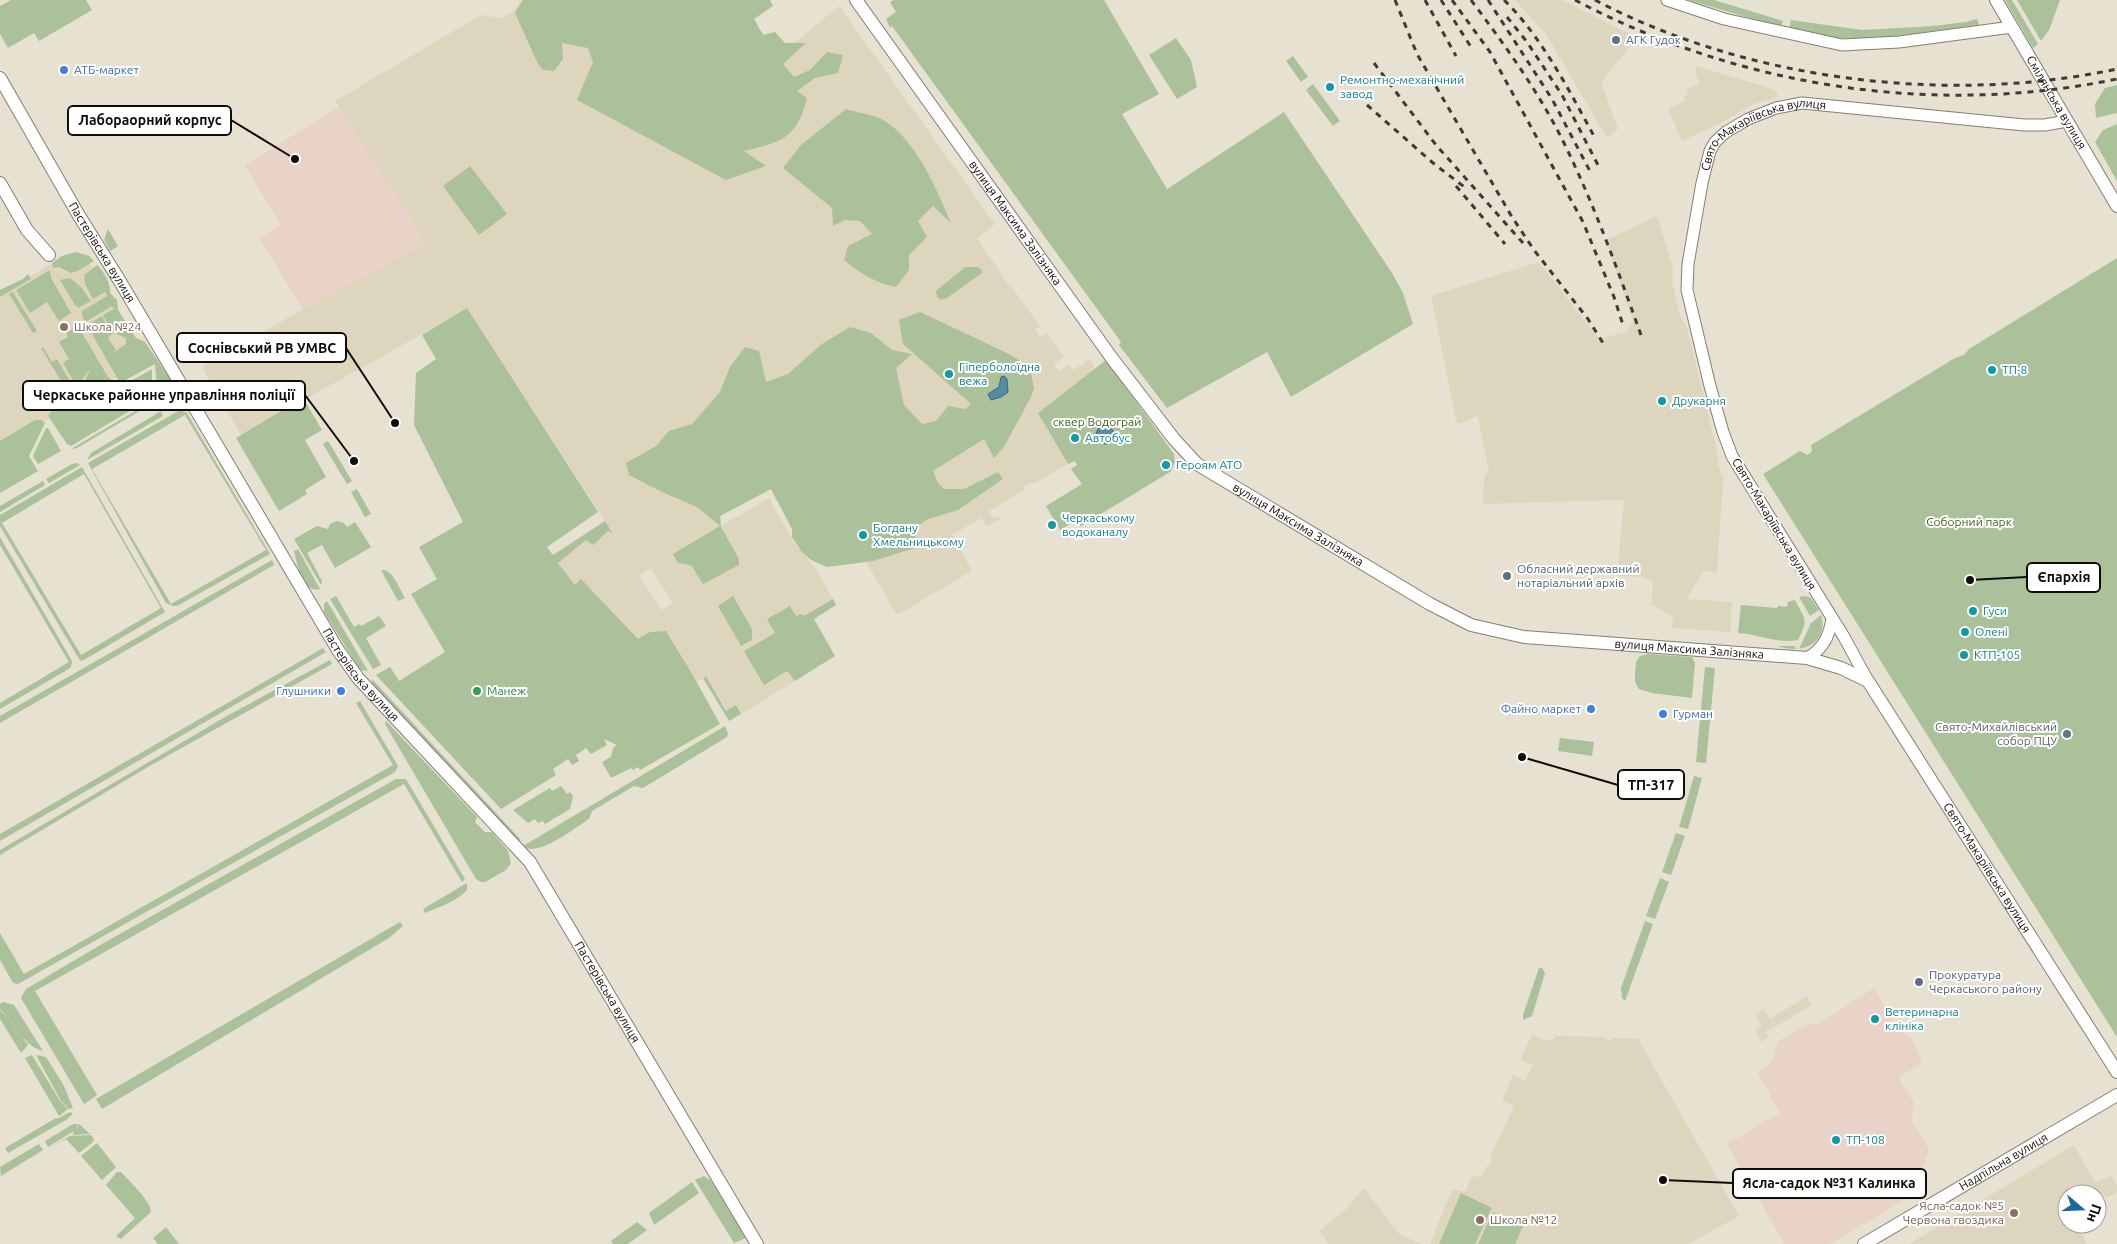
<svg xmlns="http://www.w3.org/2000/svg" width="2117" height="1244" font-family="Ubuntu,sans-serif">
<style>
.built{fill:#ded5be;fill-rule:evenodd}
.medical{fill:#e9d2c7}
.green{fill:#aac199;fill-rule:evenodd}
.water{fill:#518da8;stroke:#3d6778}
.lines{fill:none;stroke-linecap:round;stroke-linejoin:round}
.tertiary-casing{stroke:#847f71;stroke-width:13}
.secondary-casing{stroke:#847f71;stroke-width:14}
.tertiary{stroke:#fff;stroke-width:11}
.secondary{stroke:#fff;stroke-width:12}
.rail{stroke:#3e3c34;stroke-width:3;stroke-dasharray:6 6;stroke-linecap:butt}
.service-dot{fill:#5c6f8a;stroke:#fff;stroke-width:2}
.shop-dot{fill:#3f7fe0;stroke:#fff;stroke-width:2}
.culture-dot{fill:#0f9aa8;stroke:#fff;stroke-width:2}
.education-dot{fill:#8d6e63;stroke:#fff;stroke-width:2}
.leisure-dot{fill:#2e9e5b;stroke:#fff;stroke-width:2}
.worship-dot{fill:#6b7280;stroke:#fff;stroke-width:2}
.labels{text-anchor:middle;stroke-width:4;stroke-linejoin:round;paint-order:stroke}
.service-label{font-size:12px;fill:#4e5e75;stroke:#fff;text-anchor:start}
.shop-label{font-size:12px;fill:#366cbe;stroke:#fff;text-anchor:start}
.culture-label{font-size:12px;fill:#0d838f;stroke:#fff;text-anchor:start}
.street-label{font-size:12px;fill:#0f0d08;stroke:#fff}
.education-label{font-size:12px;fill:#785e54;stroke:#fff;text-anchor:start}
.park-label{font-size:12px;fill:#3f621d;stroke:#fff}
.leisure-label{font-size:12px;fill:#27864d;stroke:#fff;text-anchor:start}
.worship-label{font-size:12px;fill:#5b616d;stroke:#fff;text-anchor:end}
.leader{fill:none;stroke:#0f0d08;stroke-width:2}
.callout-dot{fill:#0f0d08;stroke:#fff;stroke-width:2}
.callout{fill:#fff;stroke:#0f0d08;stroke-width:2}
.callout-label{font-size:14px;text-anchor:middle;font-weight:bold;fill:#0f0d08}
</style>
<rect width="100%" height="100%" fill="#e6e1d1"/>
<path class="built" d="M520 0H742L763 35 775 32 785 43 796 42 839 6 995 224 977 238 1010 287 1011 286 1040 326 1035 329 1040 337 1046 333 1064 357 1054 364 1059 371 1069 364 1073 370 1090 359 1095 368 1038 413 1068 464 1034 484 1032 482 1023 487 1025 490 989 511 993 518 1000 516 1001 518 987 527 981 518 952 535 971 569 970 572 897 615 866 562 827 567 811 560 802 552 792 537V529L771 489 720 516 721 526 769 498 794 542 816 569 833 599 776 632 805 675 741 714 736 705 727 711 706 676 697 682 666 631 650 632 638 639 582 580 575 586 553 556 605 521 467 309 241 435 202 367 303 309 425 243 335 101 481 15 501 18 514 11ZM651 568 673 603 662 610 639 576Z
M1515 0H1562L1632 35 1628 49 1601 82 1618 129 1607 138 1546 34Z
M1696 66 1776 90 1778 97 1754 104 1719 124 1682 141 1668 109 1685 101 1683 97 1688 95 1686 90 1699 84 1695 72Z
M1657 216 1673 267 1672 283 1680 315 1687 328 1719 459 1717 461 1723 479 1717 572 1704 571 1686 599 1732 602 1730 632 1672 628 1673 617 1651 604 1653 582 1643 577 1617 576 1624 500 1483 504 1484 478 1489 470 1479 422 1477 416 1460 424 1456 422 1431 296 1539 262 1599 339 1626 332 1633 322 1606 240Z
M60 259 88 260 148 360 118 376 103 387 0 448V294Z
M1807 996 1812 1005 1766 1032 1769 1037 1761 1042 1755 1031 1762 1026 1756 1015 1764 1009 1770 1019Z
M1532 1034 1544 1040 1555 1039V1036L1602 1037 1611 1041 1613 1038 1638 1039 1739 1216 1688 1244H1430L1452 1189 1465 1192 1473 1175 1481 1178 1487 1166H1490L1491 1154 1514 1106 1502 1101 1513 1075 1525 1081 1533 1065 1521 1059Z
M2074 1145 2095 1183 2111 1175 2117 1186V1192L2106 1198 2104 1196 2097 1200V1194H2067V1224H2076L2087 1244H1909Z
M1364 1188 1400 1235 1422 1244H1329L1319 1231 1345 1210Z"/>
<path class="medical" d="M339 107 426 243 303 309 259 238 281 225 245 165Z
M1874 988 1899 1031 1911 1037 1922 1063 1898 1078 1914 1103 1912 1120 1929 1150 1911 1196 1830 1244H1785L1727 1144 1780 1113 1758 1073 1772 1062 1778 1041 1809 1024H1819Z"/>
<path class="green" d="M11 0H86L92 10 39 41 34 33 8 48 0 34V6Z
M523 0H770L773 6 754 19 763 35 775 32 785 43H806L783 64 794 77 810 70 827 52 843 55 838 73 815 78 797 91 807 98C797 139 781 142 744 151L766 166 726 180 577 100 593 62 588 48 562 43 563 59 554 71 543 70 538 64 515 13Z
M894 0H1104L1159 94 1122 114 1167 189 1284 112 1392 273 1403 293 1413 324 1291 397 1267 352 1167 408 1119 345 1121 342 892 26 890 28 886 19 896 12 890 2Z
M1688 0H1714L1783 21 1781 27Z
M2005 0H2012L2038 44 2033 48Z
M2017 0H2060L2049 30 2041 41Z
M1977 19 1979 25 1881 38H1836L1789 29 1791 20 1862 30 1933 26 1966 22Z
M1176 38 1191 60 1197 87 1177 99 1149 55Z
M1293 56 1308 77 1301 82 1286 61Z
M1313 84 1340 121 1333 126 1306 90Z
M2117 85V113L2096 118 2095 104 2105 88Z
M846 109C857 113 873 114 883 120 916 139 937 190 951 223L933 206 918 221 927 237 909 255V270L896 287C876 283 860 273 844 260L848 246 872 234 860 221 845 220 833 226 832 208 783 168 801 145Z
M2117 124V181L2095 142 2103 130Z
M470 166 507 214 479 235 443 186Z
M108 229 118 246 110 251 104 240Z
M76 252 89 256 94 261 78 271 71 273 59 267 53 268 52 263 62 256Z
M2117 258V1037L1763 474 1800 451 1808 455 1812 451 1811 445 1955 358 1964 355 1969 349Z
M97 265C104 272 111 283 110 293L117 300 118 310 136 338 145 342 171 380 169 391 158 401 155 364 120 383 87 325 102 316 112 334 108 338 116 350 107 357 126 344V338L112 332 103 315 114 309 112 306 87 321 84 320 82 316V311L107 296 105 292 93 299 85 284 84 275Z
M965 267H978L982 270V273L947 298 941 300 937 297 936 291Z
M50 270 51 278 71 313 59 321 47 302 30 313 16 290Z
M28 274 31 279 0 297V290L23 279Z
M70 278 81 287 91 301 78 308 75 305 60 280Z
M13 292 37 331 33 333 9 294Z
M467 308 598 512 547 547 553 555 605 521 613 534 608 531 593 545 586 540 558 563 575 585 581 579 638 639 650 632 666 631 691 672 720 724 640 770 638 767 633 770 631 768 611 778 602 762 611 757 613 748 617 745 604 739 607 745 591 754 586 748 576 755 579 761 572 765 568 759 553 769 556 775 501 809 376 675 390 667 399 681 445 652 411 594 437 579 419 547 463 522 414 425 416 373 436 359 422 335Z
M920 312 1007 353 1022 362 1030 370 1034 388 1031 397 1004 447 994 458 984 439 933 471 938 483 944 489H964L998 472 1003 479 958 510 928 519 916 527 915 548 873 561 827 567 811 560 802 552 792 537V529L771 489 720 516 721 527 739 559V565L703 584 691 565 678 563 673 554 720 526 697 507 660 491 629 475 626 463 656 446 669 431 692 424 720 392 730 367 745 347 759 351 766 382 788 374 822 344 850 327 871 333 892 350 912 354 896 368 904 405 922 424 936 421 948 406 966 409 971 404 903 344 899 320Z
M78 326 108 377 122 389 148 400 71 446 67 444 48 416 53 409 82 391 81 388 89 372V370L77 387 63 363 69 359 59 342 68 337 66 333Z
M43 347 52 362 57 359 74 388 68 392 41 348Z
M1106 360 1174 454 1175 462 1170 472 1081 526 1073 522 1060 530 1046 506 1082 484 1071 469 1077 465 1075 461 1068 464 1038 413Z
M152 369V397L122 386Z
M303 398 322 430 305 440 326 477 305 490 307 494 279 511 236 438Z
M152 401 155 402 77 448 71 449Z
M180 410 187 413 270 554 177 606H173L166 603 88 463ZM185 415 266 550 171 604 92 469Z
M161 411 163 416 87 460 91 453Z
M35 420H41L45 423 29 456 38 471 0 493V441Z
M46 428H48L61 451 38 464 33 456Z
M328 441 352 481 347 484 323 444Z
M77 463 80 465 49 483 46 479 72 464Z
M82 467 165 612 82 661 79 659 0 526V515ZM84 474 161 608 81 655 2 523Z
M43 481 45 485 0 512V506Z
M357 489 371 514 365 517 351 492Z
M337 521 344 523 347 527 355 522 371 547 335 568 322 545 307 553 322 581 321 585 294 539 317 526 328 529 330 524Z
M0 537 72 661 71 667 67 670 0 709V703L69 662 0 545Z
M298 549 320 589C303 594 297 564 294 551Z
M272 560 274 565 0 723V716Z
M381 570C393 569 399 588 405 598L398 601Z
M336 596 354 627 360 624 361 626 379 616 386 626 366 638 381 665 373 669 330 599Z
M733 596 752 629V640L741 646 718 606Z
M1805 596 1811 598 1819 610 1810 616 1799 597Z
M833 599 836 605 814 619 835 656 795 681 787 671 764 685 744 651 775 633 767 619 790 606 796 616 802 614 804 616Z
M1795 600C1805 620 1809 618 1798 640 1777 644 1758 634 1738 633L1741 605 1777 608 1778 606 1787 607 1788 602Z
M327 601 368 671 360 670 324 612V604Z
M1821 615C1829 644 1801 655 1778 646H1795V649H1799L1811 623Z
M323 648 326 652 0 841V834Z
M1648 654 1692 657 1695 663 1692 698 1652 693 1639 689 1635 682V675L1636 662 1640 656Z
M330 660 332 664 153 764 0 855V850L225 717Z
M1705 667 1715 668 1706 763 1696 762Z
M706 676 726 711 736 705 741 714 729 721 703 678Z
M372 679 521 840 519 842 372 684Z
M360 701 398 766 395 772 18 984 13 983 0 960V933L24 974 393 765 356 703Z
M386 721 477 817 475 822 485 832H492L508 851 511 863 506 870 485 882H481L476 879 385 724Z
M725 726 728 734 727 737 643 788 634 786 592 811 589 819C575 828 537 858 523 846Z
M1560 738 1594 742 1592 756 1558 751Z
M1694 776 1702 778 1688 829 1679 827Z
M396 779H406L465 879 462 882 404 784 35 991 97 1095 84 1104 21 998 26 989 102 944Z
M561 786 567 794 570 792 573 796 570 809 545 824 543 821 538 823 535 819 528 823 513 810 550 788 552 791Z
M1676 833 1685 836 1671 875 1662 872Z
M1660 878 1669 882 1655 919 1646 916Z
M467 883V890C456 902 439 907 425 913L423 909Z
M1645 921 1653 924 1625 1001 1622 998 1621 988Z
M400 922 403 926 389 938 102 1109 96 1099Z
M1539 968H1542L1545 973 1532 1016 1523 1020V1015Z
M3 1002 14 1005 43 1051C24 1047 13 1021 0 1009V1004Z
M0 1010 10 1020 28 1045 21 1053 0 1019Z
M32 1055 60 1101 68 1109 59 1116 25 1058Z
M36 1055 46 1057 63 1084 73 1108 69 1109 61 1101Z
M70 1112 73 1114 66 1120 8 1153 5 1148 56 1118 57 1119Z
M73 1124H78L76 1130 79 1124 90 1134 73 1135 74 1131 48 1147 45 1141Z
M91 1135 94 1139 92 1143 79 1153 66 1139 49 1148 70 1136Z
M97 1143 116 1167 102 1180 81 1156Z
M39 1144 43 1150 1 1176 0 1167Z
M117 1172H121C129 1181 151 1201 151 1212L121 1239 116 1236 135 1218 106 1185Z
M704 1176 711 1181 746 1238 734 1243 695 1180Z
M692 1182 699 1193 654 1225 649 1213Z
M1461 1193 1492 1208 1475 1244H1439Z
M1493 1212 1523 1226 1515 1244H1478Z
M637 1222 647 1230 628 1244H613L611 1241Z
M166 1227 179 1244H158L153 1238Z"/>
<path class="water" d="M1001 377 1004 376 1007 379 1008 392 1001 397 991 400 988 394 999 387Z
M1096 435a9 9 0 1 1 18 0a9 9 0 1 1-18 0Z"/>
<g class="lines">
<defs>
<g id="tertiary">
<path d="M1667 0 1724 19 1842 45 1899 42 2012 27"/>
<path d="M1807 658C1823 649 1829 637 1832 619"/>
<path id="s1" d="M1868 681 1844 637 1732 456 1723 432 1710 386 1687 290 1688 264 1702 183 1710 151 1715 142 1726 132 1748 119 1776 108 1802 103 2024 125H2045L2067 121"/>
</g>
<g id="secondary">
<path id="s2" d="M856 0 1111 357 1174 439 1197 464 1430 604 1471 625 1524 637 1807 658 1841 668 1868 681 2117 1072"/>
<path id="s3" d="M1996 0 2117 206"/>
<path id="s4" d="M0 78 78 214 121 283 338 650 358 678 530 862 757 1244"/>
<path d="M0 183 27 230 49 255"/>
<path id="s5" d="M1864 1244 2117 1095"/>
</g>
</defs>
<use href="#tertiary" class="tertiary-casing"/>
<use href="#secondary" class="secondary-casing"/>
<use href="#tertiary" class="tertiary"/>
<use href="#secondary" class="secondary"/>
<path class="rail" d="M1395 0 1417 54 1512 217 1534 250 1588 319 1603 343
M1425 0 1456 56
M1441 0 1471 47
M1452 0 1490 52 1583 222 1614 297 1623 325
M1471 0C1504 44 1536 88 1561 137 1593 201 1617 268 1641 335
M1488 0 1552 99 1592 175
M1504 0C1542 37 1570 92 1595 138
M1575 0C1740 87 1934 117 2117 79
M1595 0C1749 81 1948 105 2117 69
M1507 17 1527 42 1562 95 1600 169
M1374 63 1436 145 1523 243
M1367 105 1433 163 1467 189
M1456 186 1505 244"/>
</g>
<g class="service-dot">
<circle cx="1616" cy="40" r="5"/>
<circle cx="1507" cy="576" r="5"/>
<circle cx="1919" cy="982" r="5"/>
</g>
<g class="shop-dot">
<circle cx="64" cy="70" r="5"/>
<circle cx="341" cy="691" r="5"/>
<circle cx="1591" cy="709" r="5"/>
<circle cx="1663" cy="714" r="5"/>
</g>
<g class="culture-dot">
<circle cx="1330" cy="87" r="5"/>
<circle cx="1992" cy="370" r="5"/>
<circle cx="949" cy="374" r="5"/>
<circle cx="1662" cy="401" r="5"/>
<circle cx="1075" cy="438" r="5"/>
<circle cx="1166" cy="465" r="5"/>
<circle cx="1052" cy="525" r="5"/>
<circle cx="863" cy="535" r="5"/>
<circle cx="1973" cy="611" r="5"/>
<circle cx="1965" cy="632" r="5"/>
<circle cx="1964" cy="655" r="5"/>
<circle cx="1875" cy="1019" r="5"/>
<circle cx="1836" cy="1140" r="5"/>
</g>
<g class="education-dot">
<circle cx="64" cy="327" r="5"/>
<circle cx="2014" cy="1213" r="5"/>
<circle cx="1480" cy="1220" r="5"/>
</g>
<circle class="leisure-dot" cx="477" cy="691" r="5"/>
<circle class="worship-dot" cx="2067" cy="734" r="5"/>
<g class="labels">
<g class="service-label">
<text x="1626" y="44">АГК Гудок</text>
<text x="1517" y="573">Обласний державний<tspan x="1517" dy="14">нотаріальний архів</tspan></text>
<text x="1929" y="979">Прокуратура<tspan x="1929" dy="14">Черкаського району</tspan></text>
</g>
<g class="shop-label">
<text x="74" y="74">АТБ-маркет</text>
<text x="331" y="695" text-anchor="end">Глушники</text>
<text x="1581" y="713" text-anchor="end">Файно маркет</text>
<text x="1673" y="718">Гурман</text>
</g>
<g class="culture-label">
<text x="1340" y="84">Ремонтно-механічний<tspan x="1340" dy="14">завод</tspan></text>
<text x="959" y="371">Гіперболоїдна<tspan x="959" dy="14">вежа</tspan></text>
<text x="2002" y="374">ТП-8</text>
<text x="1672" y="405">Друкарня</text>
<text x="1085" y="442">Автобус</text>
<text x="1176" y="469">Героям АТО</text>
<text x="1062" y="522">Черкаському<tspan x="1062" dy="14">водоканалу</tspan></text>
<text x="873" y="532">Богдану<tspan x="873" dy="14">Хмельницькому</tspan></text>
<text x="1983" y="615">Гуси</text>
<text x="1975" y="636">Олені</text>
<text x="1974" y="659">КТП-105</text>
<text x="1885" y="1016">Ветеринарна<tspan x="1885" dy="14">клініка</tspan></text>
<text x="1846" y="1144">ТП-108</text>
</g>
<g class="street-label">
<text dy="4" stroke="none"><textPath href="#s3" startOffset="119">Смілянська вулиця</textPath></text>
<text dy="4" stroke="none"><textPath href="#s1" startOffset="632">Свято-Макаріївська вулиця</textPath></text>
<text dy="4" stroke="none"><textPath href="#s2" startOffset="274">вулиця Максима Залізняка</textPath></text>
<text dy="4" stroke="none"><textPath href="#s4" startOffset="202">Пастерівська вулиця</textPath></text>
<text dy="4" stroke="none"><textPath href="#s2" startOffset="694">вулиця Максима Залізняка</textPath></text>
<text transform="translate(1774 524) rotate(59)" y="4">Свято-Макаріївська вулиця</text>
<text dy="4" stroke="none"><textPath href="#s2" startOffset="1114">вулиця Максима Залізняка</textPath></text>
<text dy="4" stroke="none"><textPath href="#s4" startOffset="698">Пастерівська вулиця</textPath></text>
<text dy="4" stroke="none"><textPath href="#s2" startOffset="1519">Свято-Макаріївська вулиця</textPath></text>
<text dy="4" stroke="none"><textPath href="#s4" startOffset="1102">Пастерівська вулиця</textPath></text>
<text dy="4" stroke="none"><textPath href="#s5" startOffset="162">Надпільна вулиця</textPath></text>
</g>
<g class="education-label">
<text x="74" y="331">Школа №24</text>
<text x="2004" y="1210" text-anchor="end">Ясла-садок №5<tspan x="2004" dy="14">Червона гвоздика</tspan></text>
<text x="1490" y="1224">Школа №12</text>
</g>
<g class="park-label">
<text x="1097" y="426">сквер Водограй</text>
<text x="1969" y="526">Соборний парк</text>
</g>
<g class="leisure-label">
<text x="487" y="695">Манеж</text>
</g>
<g class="worship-label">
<text x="2057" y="731">Свято-Михайлівський<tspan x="2057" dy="14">собор ПЦУ</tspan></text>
</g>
</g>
<path class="leader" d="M295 159L231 120M395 423L346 348M354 461L305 395M1970 580L2027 577M1522 757L1618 785M1663 1180L1733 1183"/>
<g class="callout-dot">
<circle cx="295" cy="159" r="5"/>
<circle cx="395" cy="423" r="5"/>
<circle cx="354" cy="461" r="5"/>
<circle cx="1970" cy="580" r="5"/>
<circle cx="1522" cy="757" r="5"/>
<circle cx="1663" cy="1180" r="5"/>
</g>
<g class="callout">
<rect x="68" y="106" width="163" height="29" rx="5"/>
<rect x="177" y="333" width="169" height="29" rx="5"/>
<rect x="23" y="381" width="282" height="29" rx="5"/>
<rect x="2027" y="563" width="73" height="29" rx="5"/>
<rect x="1618" y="770" width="66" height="29" rx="5"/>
<rect x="1733" y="1169" width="193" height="29" rx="5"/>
</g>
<g class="callout-label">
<text x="150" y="125">Лабораорний корпус</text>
<text x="262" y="353">Соснівський РВ УМВС</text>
<text x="164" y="400">Черкаське районне управління поліції</text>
<text x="2064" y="582">Єпархія</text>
<text x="1651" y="790">ТП-317</text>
<text x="1829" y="1188">Ясла-садок №31 Калинка</text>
</g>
<g transform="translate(2082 1209) rotate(109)"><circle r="24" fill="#ffffff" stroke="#9f9e9c"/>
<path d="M0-4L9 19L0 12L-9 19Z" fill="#19699b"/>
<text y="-8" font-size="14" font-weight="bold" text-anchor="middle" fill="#0f0d08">Пн</text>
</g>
</svg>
